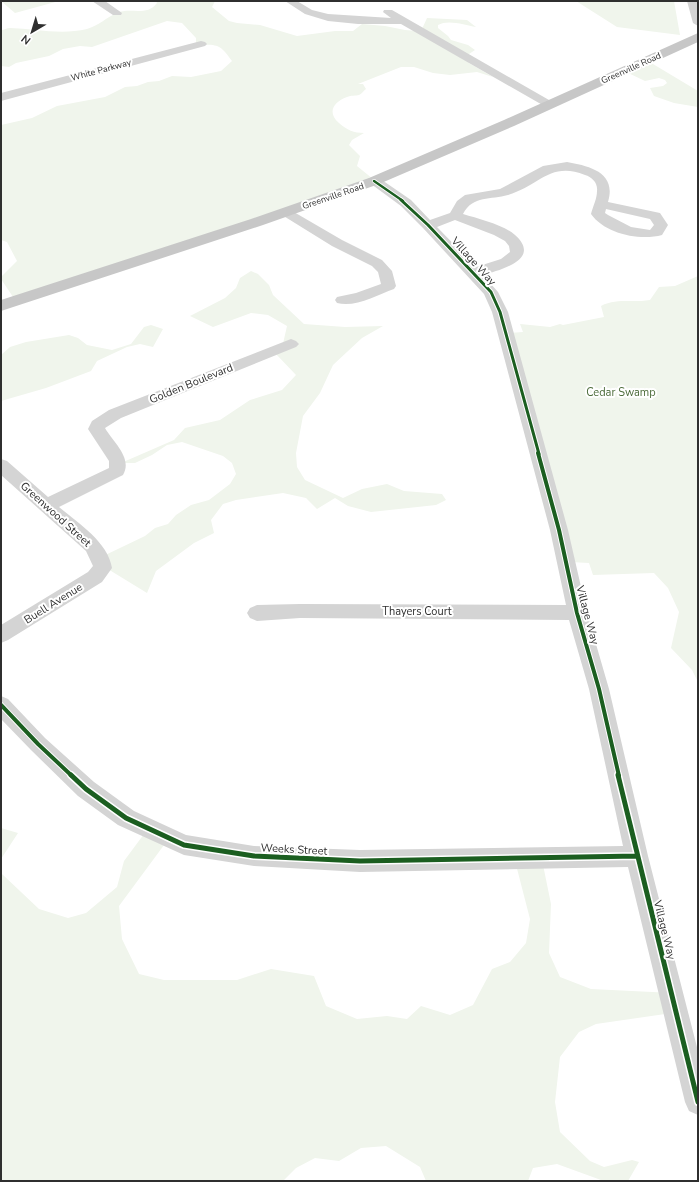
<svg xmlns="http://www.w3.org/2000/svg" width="699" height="1182" font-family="'Nunito Sans',sans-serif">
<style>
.green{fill:#f0f5ec}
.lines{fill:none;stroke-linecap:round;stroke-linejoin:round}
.minor{fill:#d4d4d4;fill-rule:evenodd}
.major{fill:#c7c7c7;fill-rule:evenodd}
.cycleway-far3-casing{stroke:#fff;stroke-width:4}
.cycleway-far2-casing{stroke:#fff;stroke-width:5}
.cycleway-far1-casing{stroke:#fff;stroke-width:6}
.cycleway-casing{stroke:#fff;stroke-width:8}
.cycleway-far3{stroke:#1b5e20;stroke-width:2.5}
.cycleway-far2{stroke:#1b5e20;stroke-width:3}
.cycleway-far1{stroke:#1b5e20;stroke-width:4}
.cycleway{stroke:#1b5e20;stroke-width:5}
.labels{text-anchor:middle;stroke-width:4;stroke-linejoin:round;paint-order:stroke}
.far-street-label{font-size:9px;fill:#2f2f2f;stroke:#fff}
.street-label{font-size:11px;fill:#2f2f2f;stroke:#fff}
.park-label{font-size:11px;fill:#4c6c3a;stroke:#fff}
</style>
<rect width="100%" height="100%" fill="#fff"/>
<path class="green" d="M1 1H59L15 13Z
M156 1H215L212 7 229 21 237 23 260 25 297 36 335 31H353L362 24 385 26 405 30 417 31 422 29 427 18 467 20 476 27C465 25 448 19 438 25V28L448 36 451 40 468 45 475 50 466 56V59L469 63 493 77 477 72 450 75 433 73 414 67H401L358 84H363L366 89C364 90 362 94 359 95 356 96 351 95 347 97 333 102 327 113 339 123 347 130 354 133 364 133L352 140 349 145 360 156 357 166 373 179 15 300 1 279V277L17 261 7 242 1 240V125L32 118 57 106 105 97 125 87 137 86 148 82 159 81 172 76 191 77 221 71 232 61C220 44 218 44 196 45V38L182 23 167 21 92 47 80 46 63 49 49 56 16 63 9 67 1 66V30C4 30 7 28 10 28 35 29 62 35 87 29 98 26 107 17 117 13 130 7 147 17 157 3Z
M576 1H674L680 35 617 27Z
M648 61 698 91V107L674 103 654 96 650 88 663 86 667 83 665 80 659 78 645 81 624 71Z
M251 271 258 274 269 285 273 295 304 324 345 327 383 326 362 338 333 365 320 393 303 416 296 453 297 467 305 480 343 498 362 489 387 484 404 491 442 494 446 500 436 505 371 512 348 506 335 498 317 509 306 498 283 493 236 500 223 504 211 520 214 533 194 543 156 571 147 593 98 563 97 559 145 536 155 528 168 524 176 515 191 505 209 500 230 484 236 474 232 463 223 456 182 442 167 445 152 455 135 463H121L174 440 185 428 220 420 250 400 282 390 296 375 275 353 282 348 287 326 268 315 251 313 213 327 190 316 225 298 236 288 240 278Z
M698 276V682L692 670 671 648 679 612 668 588 654 573 593 575 589 563 570 562 509 333 523 332 520 324 550 327 560 324 563 325 604 317 601 306C617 298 633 303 650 300L659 287 675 286Z
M151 325 163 329 153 347 140 344 127 347 97 361 91 371 46 388 1 401V355L10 347 26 342 69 335 78 338 87 345 112 350 131 344 144 327Z
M1 828 18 833 1 859Z
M144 834 167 841 119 906 122 939 139 974 164 980H237L271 969 314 976 326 1006 357 1019 387 1016 407 1019 421 1006 450 1015 473 1005 492 969 510 962 526 943 530 919 514 857 541 855 551 904 549 953 560 977 591 989 673 993 679 1012 596 1024 579 1032 560 1057 555 1102 560 1132 590 1161 604 1167 632 1160 639 1162 628 1181 601 1180 557 1164 533 1168 528 1181H426L420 1167 386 1146 361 1148 339 1161 315 1158 296 1168 283 1181H1V868L2 874 39 909 68 918 86 913 117 887 124 861Z"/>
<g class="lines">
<path class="minor" d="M92 1H105L122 13 121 15H113Z
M285 1H297L312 10 328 14 391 18 383 12 384 10H392L556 104 550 108 546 107 401 24H358L328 21 305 14Z
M687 1H697L698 26 693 23Z
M201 41 205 42 207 44 205 46 1 101V93Z
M567 162C589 166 617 172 608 202L660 213 668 225 662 235C640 241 605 234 591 214 593 206 597 199 597 191 598 183 592 177 585 175 550 161 539 186 508 195 491 200 473 195 463 214 479 219 502 224 515 235 542 259 501 270 483 275L498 292 508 312 568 530 587 613 609 689 648 856 698 1051V1115L689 1111 685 1102 628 867 360 872 254 866 184 855 118 825 78 796 31 750 1 719V696L8 699 45 738 94 782 134 811 186 835 254 846 360 850 623 846 589 689 569 620 300 618 257 621 250 618 247 613 250 608 257 605 300 604 566 605 550 530 492 312 484 294 423 228 401 206 367 181 369 178H379L411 200 430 220 450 213 457 201 465 195 500 189 543 166ZM606 209 650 219 654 225 650 230 631 227 608 215 605 213ZM455 220 494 235 505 241 509 246 510 252 501 259 476 267 437 227Z
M287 208 342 240 382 260 392 271 396 286 394 289C377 295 355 308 337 303L335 300 337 297 356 293 381 284 378 272 372 266 332 246 282 215 280 212 282 209Z
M291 339 296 341 299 344 296 347 121 418 105 428C113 442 133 458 123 475L59 507C78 523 108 542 112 568L102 582 8 640 1 643V625L88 572 93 566 86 551 1 475V459L7 461 48 497 109 468V461L88 429 92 421 109 410Z"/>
<path class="major" d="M698 33V42L514 126 379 184 263 225 1 311V300L251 219 369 178 504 120Z"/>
<defs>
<path id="cycleway-far3" d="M374 181 403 201"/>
<path id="cycleway-far2" d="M401 200 428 225 491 292 500 312 539 454"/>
<path id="cycleway-far1" d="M538 453 559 530 577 613 599 689 619 776
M1 705 38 744 72 776"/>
<path id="cycleway" d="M71 775 86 789 126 818 184 845 254 856 360 861 637 856
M618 775 698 1102"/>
</defs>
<use href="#cycleway-far3" class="cycleway-far3-casing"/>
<use href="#cycleway-far2" class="cycleway-far2-casing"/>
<use href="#cycleway-far1" class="cycleway-far1-casing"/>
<use href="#cycleway" class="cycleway-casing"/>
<use href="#cycleway-far3" class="cycleway-far3"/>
<use href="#cycleway-far2" class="cycleway-far2"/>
<use href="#cycleway-far1" class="cycleway-far1"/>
<use href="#cycleway" class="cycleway"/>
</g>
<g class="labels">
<g class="far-street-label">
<text transform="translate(631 68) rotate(-24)" y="3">Greenville Road</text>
<text transform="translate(101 70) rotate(-15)" y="3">White Parkway</text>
<text transform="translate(333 196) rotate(-19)" y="3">Greenville Road</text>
</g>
<g class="street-label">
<text transform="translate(474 261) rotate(48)" y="4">Village Way</text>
<text transform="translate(191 383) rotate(-22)" y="4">Golden Boulevard</text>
<text transform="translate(56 514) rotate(42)" y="4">Greenwood Street</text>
<text transform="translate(53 603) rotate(-32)" y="4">Buell Avenue</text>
<text x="417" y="615">Thayers Court</text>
<text transform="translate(588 615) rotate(75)" y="4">Village Way</text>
<text transform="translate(294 849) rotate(3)" y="4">Weeks Street</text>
<text transform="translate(665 930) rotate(76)" y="4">Village Way</text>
</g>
<g class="park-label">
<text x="621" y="396">Cedar Swamp</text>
</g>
</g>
<rect width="699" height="1182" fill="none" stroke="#2f2f2f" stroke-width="4"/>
<g transform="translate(32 32) rotate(218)" stroke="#ffffff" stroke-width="3" paint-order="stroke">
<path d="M0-3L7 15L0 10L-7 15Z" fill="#2f2f2f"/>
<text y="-6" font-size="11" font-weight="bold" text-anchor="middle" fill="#2f2f2f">N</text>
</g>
</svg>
